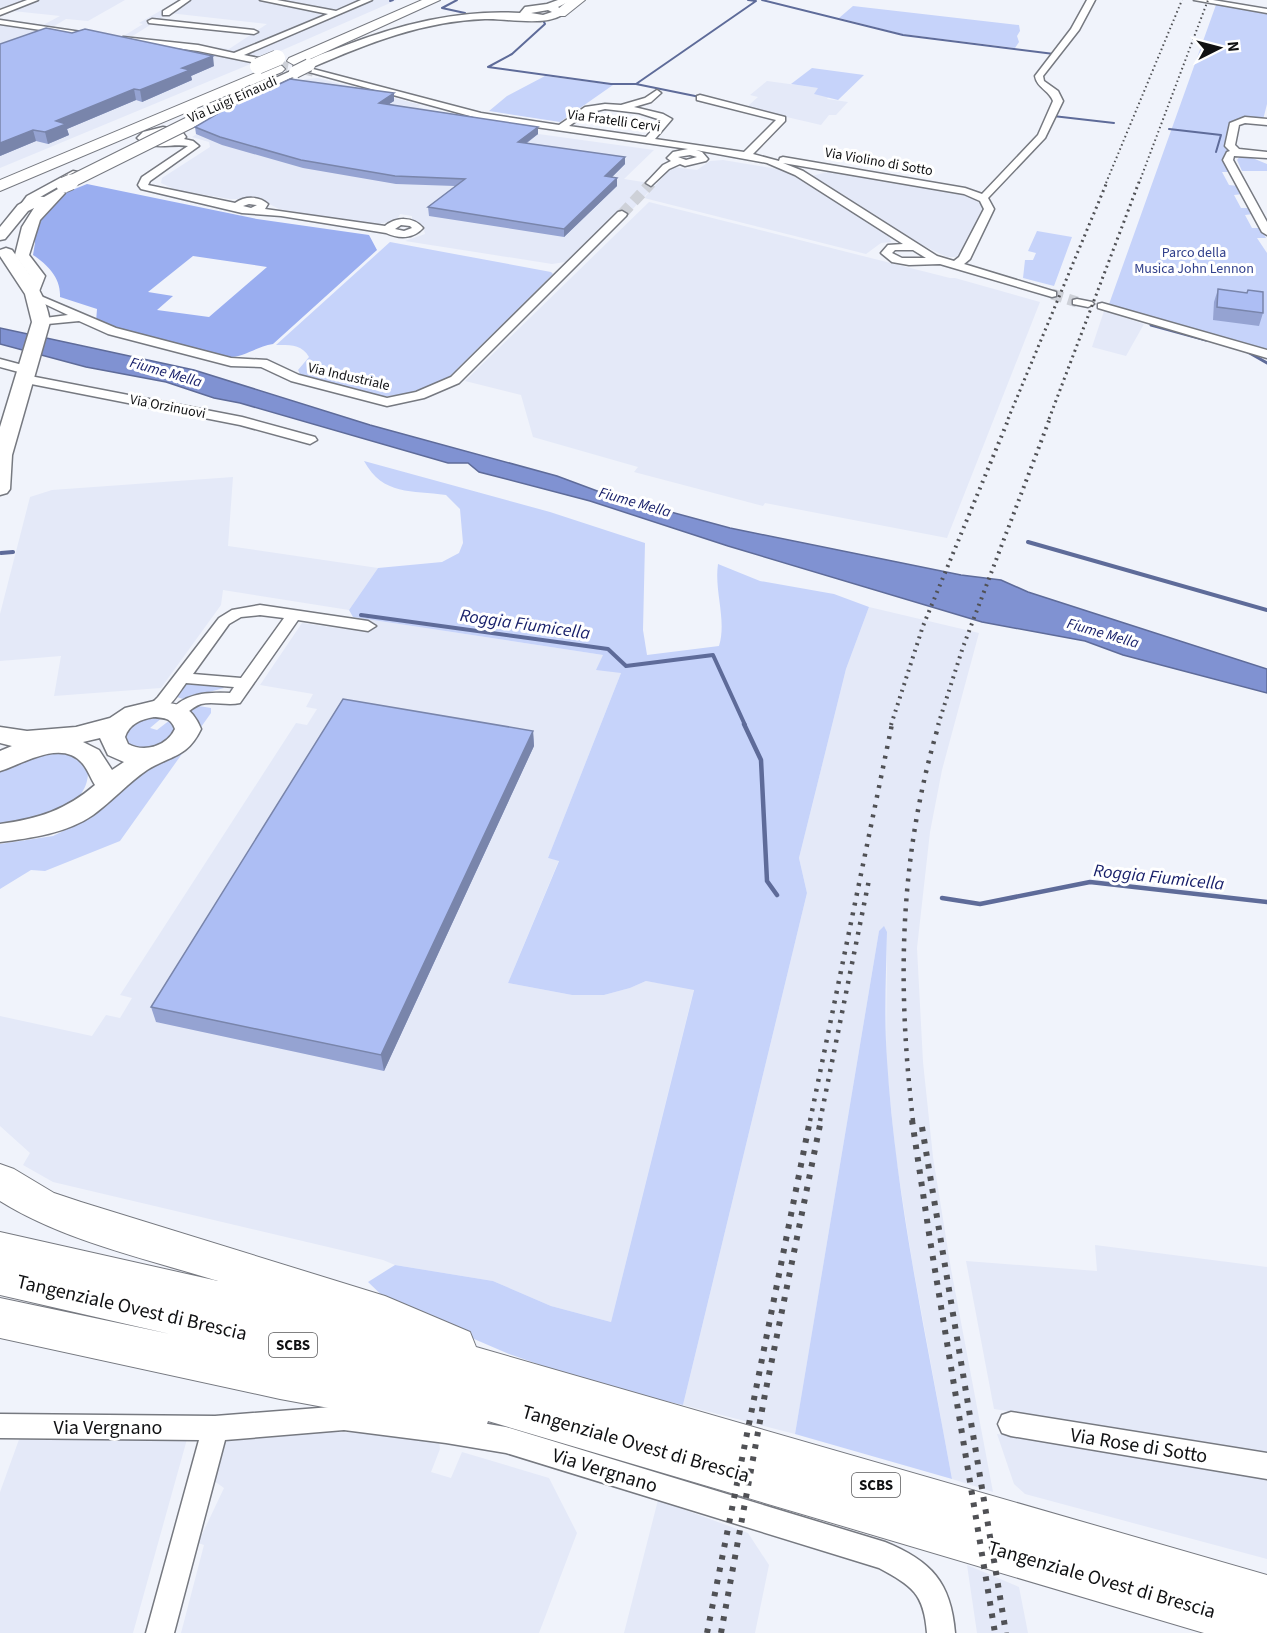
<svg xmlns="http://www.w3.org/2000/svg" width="1267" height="1633" font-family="'Source Sans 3',sans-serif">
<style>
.built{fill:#e4e9f8;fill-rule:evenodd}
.green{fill:#c6d3fa}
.forest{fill:#9aaef0;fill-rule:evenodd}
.water{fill:#8092d2;stroke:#5e6b99;stroke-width:1.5}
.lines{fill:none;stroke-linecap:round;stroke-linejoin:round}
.stream-far3{stroke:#5e6b99;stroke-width:2}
.stream-far2{stroke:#5e6b99;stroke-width:3}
.stream-far1{stroke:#5e6b99;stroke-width:4}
.stream{stroke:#5e6b99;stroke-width:4.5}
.street-tunnel-far1{stroke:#ced1d8;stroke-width:9;stroke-dasharray:9 4.5;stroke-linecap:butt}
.street-tunnel{stroke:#ced1d8;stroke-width:11;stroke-dasharray:11 6;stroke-linecap:butt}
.street-casing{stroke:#767980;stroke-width:3}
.secondary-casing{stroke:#767980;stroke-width:3}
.primary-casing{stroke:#767980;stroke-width:3}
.highway-casing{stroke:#767980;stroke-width:2}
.street{fill:#fff;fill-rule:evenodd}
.secondary{fill:#fff;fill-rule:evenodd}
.primary{fill:#fff;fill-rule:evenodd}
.highway{fill:#fff;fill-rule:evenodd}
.rail-far4{stroke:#505155;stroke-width:2;stroke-dasharray:1.5 3;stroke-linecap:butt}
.rail-far3{stroke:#505155;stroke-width:3;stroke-dasharray:2 4;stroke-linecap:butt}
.rail-far2{stroke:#505155;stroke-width:4;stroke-dasharray:2 5;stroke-linecap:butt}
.rail-far1{stroke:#505155;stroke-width:4.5;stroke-dasharray:3 7;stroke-linecap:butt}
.rail{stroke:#505155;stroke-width:6;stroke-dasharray:4.5 8;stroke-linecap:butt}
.secondary-bridge-far1-casing{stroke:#767980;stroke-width:14;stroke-linecap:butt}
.secondary-bridge-casing{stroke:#767980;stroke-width:17;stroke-linecap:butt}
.highway-bridge-casing{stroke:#767980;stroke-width:17;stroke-linecap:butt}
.secondary-bridge-far1{stroke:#fff;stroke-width:12}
.secondary-bridge{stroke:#fff;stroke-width:15}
.highway-bridge{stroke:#fff;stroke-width:16}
.wall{fill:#95a3d2}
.shaded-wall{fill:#7985ab}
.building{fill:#adbef4;stroke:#7985ab;stroke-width:1.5}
.labels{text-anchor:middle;stroke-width:6;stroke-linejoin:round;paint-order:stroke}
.far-street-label{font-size:14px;fill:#101113;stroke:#fff}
.far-park-label{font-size:14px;fill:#31408c;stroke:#fff}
.far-water-label{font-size:15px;font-style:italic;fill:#19216b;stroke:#fff}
.shield{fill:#fff;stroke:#58585a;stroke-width:1.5}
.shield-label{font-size:15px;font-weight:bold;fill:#101113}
.water-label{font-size:18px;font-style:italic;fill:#19216b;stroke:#fff}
.near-street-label{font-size:20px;fill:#101113;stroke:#fff}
</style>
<rect width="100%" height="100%" fill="#f0f3fb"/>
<path class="built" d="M0 0H125L88 21 66 19 51 28 122 37 143 24 139 23 179 0H397L253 63 0 168V18L43 25 60 16 13 11 0 16ZM169 13 267 24 229 49 131 37Z
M318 78 421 105 418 107 477 121 473 125 654 150 624 179 656 184 628 214 617 212 565 262 552 264 405 241 425 234 423 226 412 220V216L400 214 397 220 379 224 346 221 279 209 260 199H230L176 190 161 183 162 178 210 147 209 142 192 137 223 118 305 79Z
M767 81 819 88 815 93 829 96 827 99 848 102 836 115H829L821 125 748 108 749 105 758 97 750 95Z
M723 160 790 171 889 236 891 242 881 243 866 254 644 198 672 167 697 170 710 161Z
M836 170 967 193 981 201 983 207 960 257H947L903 236 811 176Z
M649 202 950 278H955L1040 302 947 538 765 503 763 506 634 472 638 467 533 437 521 395 465 381Z
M1104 311 1144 324 1126 356 1092 347Z
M233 477 228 546 378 568 349 610 223 590 221 605 161 688 54 696 61 656 0 661V614L30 497 52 490Z
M869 607 979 633 942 770 930 832 917 948 923 1062 933 1157 951 1269 993 1492 952 1479 912 1261 896 1158 886 1059 887 932 879 931 795 1434 683 1405 807 893 799 858 846 669Z
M353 617 603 655 621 673 548 858 559 860 508 983 572 995H604L630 988 646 981 694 989 611 1322 551 1306 493 1281 395 1265 383 1260 53 1182 23 1165 30 1153 0 1126V1016L92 1036 106 1015 120 1018 132 998 120 995 296 723 307 725 317 709 306 707 313 694 260 685 302 623 344 629Z
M1095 1245 1267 1267V1452L994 1409 966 1261 1097 1271Z
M234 1431 418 1433 439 1441 440 1449 431 1472 451 1478 462 1452 549 1478 577 1533 539 1633H181L204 1545 198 1543 224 1488 210 1478 222 1439Z
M189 1432 133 1633H0V1492L21 1434Z
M997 1434 1267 1478V1559L1025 1494 1014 1484Z
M658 1500 748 1533 769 1565 755 1633H624Z
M967 1565 1019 1587 1028 1633H977Z"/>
<path class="green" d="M1217 2 1267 12V104L1263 120 1241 118 1232 121 1226 147 1229 151 1224 155 1230 172H1222L1229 185 1238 186 1243 194 1234 195 1241 208H1250L1253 214 1245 215 1252 228H1261L1266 238H1257L1267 253V352L1108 307Z
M853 6 1019 25 1020 31 1017 36 1019 42 1015 48 902 34 839 18Z
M812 68 864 75 838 100 814 94 818 88 791 84Z
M545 76 613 85 560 122 489 111 507 96Z
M1240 156 1250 157 1267 164V171H1242L1237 160Z
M1037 231 1072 237 1054 286 1023 278 1025 260H1033L1036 253 1028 251Z
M390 242 551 272 553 274 447 379 410 393 389 396H376L301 376 298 370 309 357C302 344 289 345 276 345Z
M364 461 550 512 645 543 643 630 647 655 719 646C727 620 714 591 718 564L760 581 834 594 869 607 846 669 799 858 807 893 683 1405 604 1387 509 1354 390 1303 368 1282 395 1265 493 1281 551 1306 611 1322 694 990 646 981 630 988 604 995H572L508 983 559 861 548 858 621 673 596 670 603 655 353 617 349 610 378 568 442 562 459 553 463 543 460 509 446 495C412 490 383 496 364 461Z
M191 681 223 686 224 688 183 699 174 696 185 683Z
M199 706 211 708V713L120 841 45 871 31 870 0 889V844L53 836 94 816 107 804 119 788 161 759 190 711Z
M155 717H163L150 728 157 730 170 720C190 743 123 765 125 732L138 720Z
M53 750 74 755 88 768C91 812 34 820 0 823V766Z
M884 926 887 932C886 974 884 1018 887 1060 896 1201 927 1340 952 1479L795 1434 879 931Z"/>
<path class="forest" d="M87 184 257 219 369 235 377 250 273 344C254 347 243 359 224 357L96 322 97 309 60 297C61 278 48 265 33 255L35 243 32 232 55 197ZM193 256 267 267 209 317 157 310 173 296 148 292Z"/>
<path class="water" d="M0 328 194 370 370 425 557 476 608 495 730 528 961 575 1001 580 1028 592 1267 669V693L1123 655 1085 641 982 622 728 546 590 501 479 472 468 463H448L240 403 214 398 166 382 86 367 0 344Z"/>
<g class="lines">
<path class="stream-far3" d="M457 0 442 8 465 13
M762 0 903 35 1054 54
M390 1 393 0
M544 22 545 24 512 54 488 67 611 84H636L700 97
M636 84 756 1 748 0
M1053 116 1114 123
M1169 129 1221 135 1216 152"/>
<path class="stream-far2" d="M1151 325 1206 340
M1246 351 1267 363"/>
<path class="stream-far1" d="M1028 542 1267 610
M1 553 13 552
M361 615 608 649 626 666 713 655 745 725"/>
<path class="stream" d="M744 724 761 760 767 881 777 895
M942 898 980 904 1090 882 1267 902"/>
<path class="street-tunnel-far1" d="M266 62 313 72"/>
<path class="street-tunnel" d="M622 214 651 183
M1052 294 1077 302"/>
<defs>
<path id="street" d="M27 0H38L0 15V10Z
M181 0H190L169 15H163V11Z
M260 0H277L336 11 361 0H372L244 55 269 60 270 62 266 65 198 51 123 41 119 39 123 37 198 45 234 53 328 14Z
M1087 0H1095L1079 30 1043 76 1044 81 1058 91 1063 101 1045 138 988 198 994 209 970 259 964 264 1056 292V296L1052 297 940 264 909 265 892 262 881 253 888 245 903 244 795 175 767 163 696 150 702 152 708 159 706 161 685 166 680 164 669 169 651 186 646 183 663 165 671 161 667 158 673 152 688 149 481 119 309 72 313 69 481 113 559 125 585 107 605 104 621 105 645 98 657 90 661 93 651 102 634 107 663 114 672 119 655 139 744 152 776 120 697 100V96L700 95 785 117V121L753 154 779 161 780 158 783 157 965 188 982 194 1038 135 1053 101C1049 90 1037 88 1035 76L1071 29ZM605 109 639 113 661 120 646 137 569 126 588 113ZM690 155 697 157 686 160 678 157ZM783 163 964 194 980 201 984 209 959 257 954 261 937 256 803 171ZM895 250H913L926 258H902L892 253Z
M1194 0H1213L1267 9V13Z
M152 19 254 30 258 32 254 34 149 23 148 21Z
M0 20 95 34 99 36 95 38 0 24Z
M1245 117 1267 119V125L1245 123 1239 125 1235 145 1239 149 1267 152V158L1234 156 1233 160 1267 222V235L1262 232 1223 160 1227 152 1230 151 1225 146 1230 123Z
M163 127 181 130 186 137 184 139 193 141 199 146 150 181 148 185 235 203C245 196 259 196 268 204L265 209 385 226C396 217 413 216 423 228 413 239 399 239 386 233L281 216 242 213 141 189 138 185 142 177 188 146C171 143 151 152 137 138L143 132ZM163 133 176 136 162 141 148 138ZM249 204 257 205 251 208 243 206ZM401 225 410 226 412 228 404 231 395 229Z
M73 171 82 173 35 200 27 210H19L18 208 27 196Z
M622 211 627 214 626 216 459 383 424 398 387 406 291 381 261 367 231 366 108 334 79 321 37 325V319L68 315 30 297 36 294 116 328 231 358 267 360 299 375 387 398 416 392 451 377 618 212Z
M1077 299 1092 302 1094 304 1088 307 1073 304V300Z
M1102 303 1267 350V358L1098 308V304Z
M0 359 30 367 32 370 26 374 0 367Z
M25 375 242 417 315 437 317 440 310 444 240 425 21 382 19 379Z
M260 605 368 621 376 626 368 631 298 620 240 703C227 706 214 701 201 704 189 708 184 720 171 717L169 713C183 693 207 692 230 693L234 687 186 683C177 695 166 717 148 713L146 709 158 697 219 618 232 610ZM260 615 284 618 241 678 193 674 229 624 241 617Z
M344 1406 446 1417 506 1427 885 1542C931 1561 951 1582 955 1633H927C924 1593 912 1586 879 1568L506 1453 446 1443 344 1430 225 1440 174 1633H146L199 1440 0 1438V1414L215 1416Z
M1011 1412 1267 1453V1479L1011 1436 1002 1433 998 1424 1002 1415Z"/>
<path id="secondary" d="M558 0H572L558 7 565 12C551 28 506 18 485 19 424 21 368 43 313 67H305L303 65C312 56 329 52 341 47 398 25 458 9 520 13L525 7 547 4ZM548 10 552 12 543 15 531 13Z
M295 69 301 72 299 74 257 94 253 95 247 91Z
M58 189 65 193 40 220 29 255 45 276 38 294H28L25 291 30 276 15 255 22 227 34 208 28 211 5 239 0 240V227L18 205 34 196 44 197Z"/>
<path id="primary" d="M6 248 12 250C28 272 46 293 50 322L12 455 10 489 7 493 0 495V427L32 322 25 294 0 256V250Z
M154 701C178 704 191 704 201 729 187 758 171 755 147 770 128 783 112 801 93 815 67 833 32 838 0 842V824C38 819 66 810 95 785 91 779 88 770 83 764 62 738 23 764 0 771V751L12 746 0 743V727L27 731 76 727 110 718 125 708ZM154 717C165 718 171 718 175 729 167 746 145 753 128 744L125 737C129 724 141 719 154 717ZM100 738 108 755 124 762 112 770 99 750 83 742Z"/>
<path id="highway" d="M422 0H440L299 64 294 65 287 61 289 58Z
M569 0H585L565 16H555L553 13Z
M277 64 282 66 285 69 282 72 0 191V180Z
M0 1164 14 1169 54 1193 81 1202 385 1296 470 1332 476 1347 1267 1575V1633H1204L488 1421 486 1427 470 1434 280 1399 0 1338V1298L170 1334 0 1295V1232L218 1281C147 1259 64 1241 0 1201Z"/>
</defs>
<use href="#street" class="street-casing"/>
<use href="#secondary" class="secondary-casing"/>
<use href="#primary" class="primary-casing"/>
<use href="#highway" class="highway-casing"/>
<use href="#street" class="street"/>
<use href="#secondary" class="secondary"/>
<use href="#primary" class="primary"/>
<use href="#highway" class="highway"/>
<path class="rail-far4" d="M1106 183 1182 0
M1139 183 1208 0"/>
<path class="rail-far3" d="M1008 419 1107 182
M1049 419 1139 182"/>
<path class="rail-far2" d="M891 725 923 626 1009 418
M938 725 963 647 1050 418"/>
<path class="rail-far1" d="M810 1121 892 724
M820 1121 869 880
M913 1121C897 984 899 856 939 724"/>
<path class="rail" d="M912 1120 930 1240 995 1633
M922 1127 1006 1633
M707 1633 810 1120
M721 1633 765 1394 821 1120"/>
<defs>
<path id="secondary-bridge-far1" d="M295 72 309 65
M68 183 253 91"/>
<path id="secondary-bridge" d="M64 185 71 182"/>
<path id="highway-bridge" d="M258 66 277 58"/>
</defs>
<use href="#secondary-bridge-far1" class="secondary-bridge-far1-casing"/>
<use href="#secondary-bridge" class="secondary-bridge-casing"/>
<use href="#highway-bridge" class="highway-bridge-casing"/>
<use href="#secondary-bridge-far1" class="secondary-bridge-far1"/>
<use href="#secondary-bridge" class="secondary-bridge"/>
<use href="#highway-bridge" class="highway-bridge"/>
</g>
<path class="wall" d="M72 33 214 66 191 76 192 80 142 102 136 100 67 129 69 135 48 144 36 141 0 156V44Z
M394 93V101L389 104 538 134 527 143 625 164 612 177 617 186 564 237 429 216 428 207 455 186 396 184 303 168 222 145 196 134 195 127Z
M1218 289 1247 293 1248 290 1263 313 1259 326 1213 320 1214 302Z
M533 731 534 746 384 1071 156 1022 151 1007Z"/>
<path class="shaded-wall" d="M213 56 214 66 191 76 192 80 142 102 140 90 182 68Z
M134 89 136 100 67 129 69 135 48 144 45 132 56 121Z
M394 93V101L380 110 379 103Z
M538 127V134L518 149V142Z
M33 130 36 141 0 156V143Z
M625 157V164L605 184V176Z
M617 178V186L564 237V229Z
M533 731 534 746 384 1071 381 1055Z"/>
<path class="building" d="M46 28 72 33 85 29 213 56 182 68 190 70 140 90 134 89 56 121 66 124 45 132 33 130 0 143V44Z
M290 79 394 93 379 103 538 127 518 142 625 157 605 176 617 178 564 229 428 207 465 179 395 176 301 160 220 137 195 127 222 111Z
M1218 289 1247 293 1248 290 1263 292V313L1217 307Z
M343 699 533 731 381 1055 151 1007Z"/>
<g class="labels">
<g class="far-street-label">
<text transform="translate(232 99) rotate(-24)" y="5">Via Luigi Einaudi</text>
<text transform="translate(614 120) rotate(8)" y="5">Via Fratelli Cervi</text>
<text transform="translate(879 161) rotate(10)" y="5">Via Violino di Sotto</text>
<text transform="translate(349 376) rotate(13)" y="5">Via Industriale</text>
<text transform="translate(168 406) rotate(11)" y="5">Via Orzinuovi</text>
</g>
<g class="far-park-label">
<text x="1194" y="257">Parco della<tspan x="1194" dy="16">Musica John Lennon</tspan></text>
</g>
<g class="far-water-label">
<text transform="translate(166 372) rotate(16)" y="5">Fiume Mella</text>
<text transform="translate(635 502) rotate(16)" y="5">Fiume Mella</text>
<text transform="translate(1103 633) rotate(16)" y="5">Fiume Mella</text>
</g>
<g class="shield">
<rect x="269" y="1333" width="48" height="24" rx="4.5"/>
<rect x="852" y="1473" width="48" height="24" rx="4.5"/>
</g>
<g class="shield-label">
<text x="293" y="1350">SCBS</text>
<text x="876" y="1490">SCBS</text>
</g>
<g class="water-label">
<text transform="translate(525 624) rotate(8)" y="6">Roggia Fiumicella</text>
<text transform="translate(1159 877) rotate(6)" y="6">Roggia Fiumicella</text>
</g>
<g class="near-street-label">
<text transform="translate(132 1307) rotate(13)" y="7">Tangenziale Ovest di Brescia</text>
<text x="108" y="1434">Via Vergnano</text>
<text transform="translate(636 1443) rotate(16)" y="7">Tangenziale Ovest di Brescia</text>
<text transform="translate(1139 1445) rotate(9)" y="7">Via Rose di Sotto</text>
<text transform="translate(605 1470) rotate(17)" y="7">Via Vergnano</text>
<text transform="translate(1102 1579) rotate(16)" y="7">Tangenziale Ovest di Brescia</text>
</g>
</g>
<g transform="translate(1219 48) rotate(84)" stroke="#ffffff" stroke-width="4.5" paint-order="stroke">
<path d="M0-4.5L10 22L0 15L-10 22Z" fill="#101113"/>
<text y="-9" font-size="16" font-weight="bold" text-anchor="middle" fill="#101113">N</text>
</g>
</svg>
